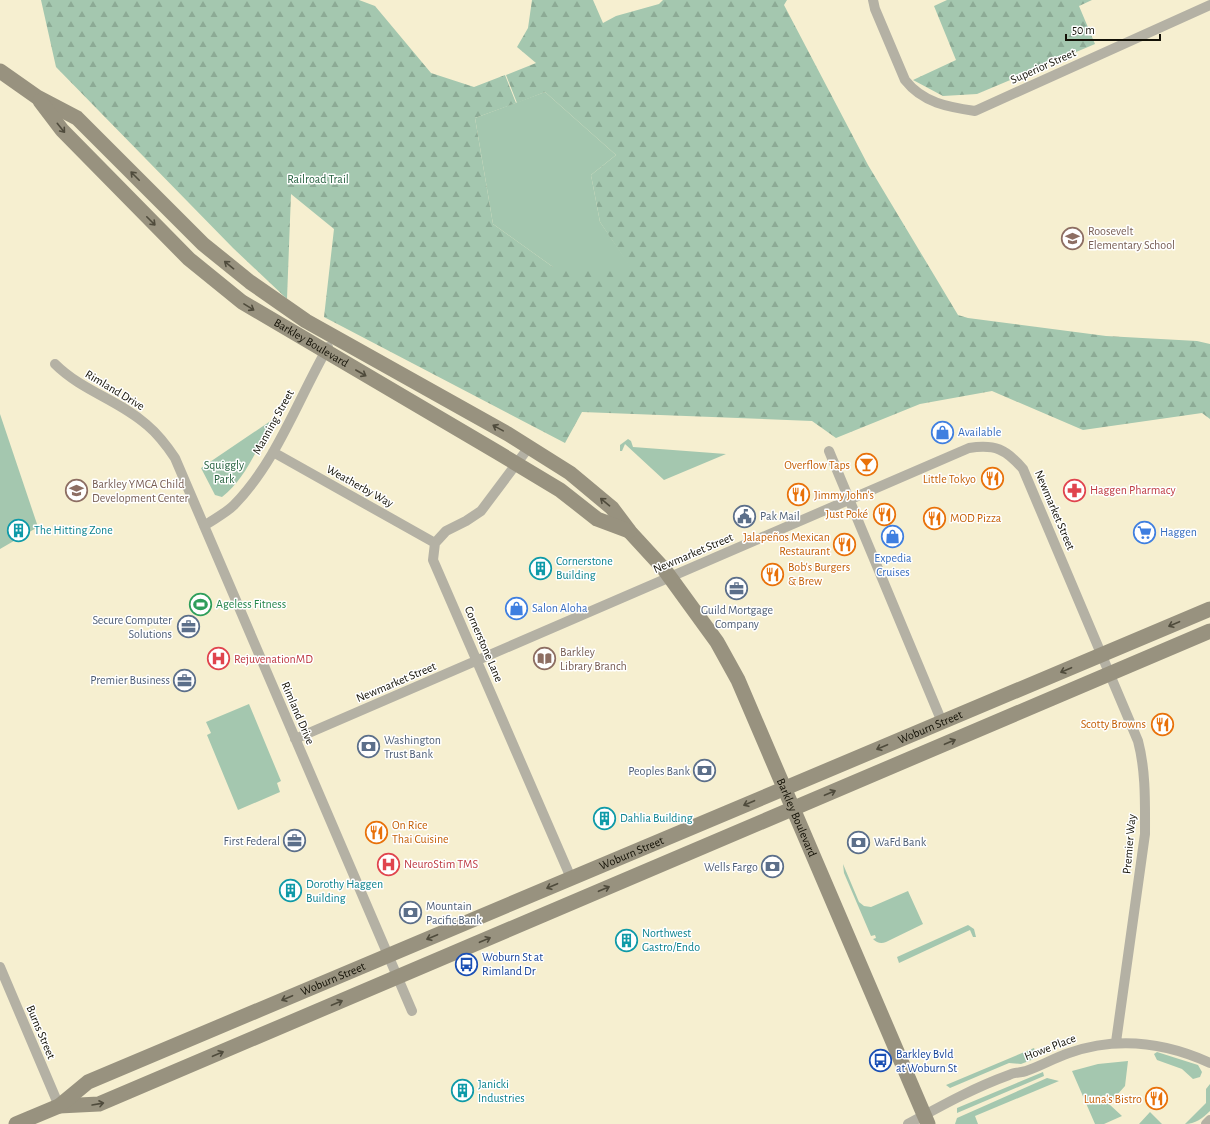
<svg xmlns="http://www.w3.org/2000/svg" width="1210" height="1124" font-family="'Alegreya Sans',sans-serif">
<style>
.green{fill:#a4c7af}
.forest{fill:url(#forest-firs)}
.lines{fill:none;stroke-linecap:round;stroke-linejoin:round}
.street{stroke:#b4b1a4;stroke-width:10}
.secondary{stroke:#98927f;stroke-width:15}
.oneway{stroke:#4f4b3c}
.labels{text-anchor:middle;stroke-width:3;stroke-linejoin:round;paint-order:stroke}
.street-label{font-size:12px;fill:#131106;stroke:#fff}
.park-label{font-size:12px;fill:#276240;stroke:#fff}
.education-label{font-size:12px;fill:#785e54;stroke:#fff;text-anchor:start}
.shop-label{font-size:12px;fill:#366cbe;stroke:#fff;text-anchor:start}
.food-label{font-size:12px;fill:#c56008;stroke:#fff;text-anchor:end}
.health-label{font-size:12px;fill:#be3a42;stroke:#fff;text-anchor:start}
.service-label{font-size:12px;fill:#4e5e75;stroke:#fff;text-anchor:end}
.culture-label{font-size:12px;fill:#0d838f;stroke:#fff;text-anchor:start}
.leisure-label{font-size:12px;fill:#27864d;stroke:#fff;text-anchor:start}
.transit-label{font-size:12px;fill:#164399;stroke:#fff;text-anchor:start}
</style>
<defs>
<pattern id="forest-firs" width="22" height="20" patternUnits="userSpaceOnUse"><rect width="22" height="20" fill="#a4c7af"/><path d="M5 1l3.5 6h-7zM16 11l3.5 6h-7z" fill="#8caa95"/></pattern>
</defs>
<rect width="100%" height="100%" fill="#f6efd0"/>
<path class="green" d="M545 92 616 155 591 175 600 222 631 267H553L493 224 475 118Z
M0 414 38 527 0 549Z
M272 420C258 447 246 478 222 497L215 495 201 468Z
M628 439 631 441 633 447 726 454 664 480 625 444 622 451H620V445Z
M249 704 281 781 277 783 280 792 238 810 207 735 211 733 206 722Z
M843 864 859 902 864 906 871 907 908 891 923 924 886 942C881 944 877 943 873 939L876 938 875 935 871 936 844 873Z
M968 925 974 929 976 937H973L970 930 899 963 897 957Z
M1034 1048 1036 1053 1034 1059 1021 1064 1009 1063 950 1088 946 1085Z
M1157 1052 1198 1065 1202 1072 1200 1077 1193 1079 1182 1069 1157 1060 1154 1054Z
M1128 1061 1125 1086 1109 1104 1122 1116 1104 1124H1095L1072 1071 1098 1064Z
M1043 1072 1044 1076 957 1113V1108Z
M1047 1078 1059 1081 975 1116 978 1124H955L957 1118Z
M1210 1084V1111C1203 1118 1195 1124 1185 1124L1206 1103V1089Z
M1150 1112 1162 1124H1139Z"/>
<path class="forest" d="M41 0H359L375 6 431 73 474 87 505 75 516 103 475 118 493 224 553 267H630L600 222 591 175 616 155 545 92 517 103 506 75 536 63 517 47 528 28 532 0H593L603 23 616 16 659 4 663 0H787L784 5 868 165 958 315 968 318 1106 336 1197 341 1210 344V419L1202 413 1083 430 992 391 920 404 836 438 812 421 582 412 565 443 324 317 334 229 291 194 287 299 233 248 56 67Z
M947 0H1092L1079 6 1095 44 977 94 943 96 913 80 956 60 934 6Z"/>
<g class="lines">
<path class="street" d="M873 0 875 9 905 80C923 103 948 107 975 111L1210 5
M55 364C82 391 119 400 147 425 159 435 167 446 175 458L412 1011
M529 447 481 511 466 521 446 531 435 543 433 560 571 878
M829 451 942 722
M273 452 435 543
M204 526C214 519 226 513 234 505 277 461 298 399 328 347
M295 739 969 448C995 444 1006 449 1023 469L1138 741C1146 771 1145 804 1145 834L1116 1042
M0 967 59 1106
M908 1124C941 1106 973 1088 1009 1075 1014 1072 1021 1073 1026 1071 1041 1066 1054 1058 1069 1053 1118 1036 1164 1042 1210 1063
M1206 1124 1210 1120"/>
<g class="secondary">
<path id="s1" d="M0 71 37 97 77 118 203 244 250 282 306 321 508 434 570 473 612 508 630 532 664 569 717 642 738 680 928 1124"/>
<path id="s2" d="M40 101 62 130 189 259 242 302 497 452 560 490 597 519 629 531"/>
<path d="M59 1106 99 1104 1210 631"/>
<path id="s3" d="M16 1124 59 1106 88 1082 1210 609"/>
</g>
</g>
<defs><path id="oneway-shaft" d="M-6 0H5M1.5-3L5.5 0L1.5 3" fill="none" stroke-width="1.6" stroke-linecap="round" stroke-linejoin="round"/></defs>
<g class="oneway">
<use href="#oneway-shaft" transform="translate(61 128) rotate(51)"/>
<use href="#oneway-shaft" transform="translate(135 176) rotate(-135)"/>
<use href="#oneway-shaft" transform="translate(151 221) rotate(45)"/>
<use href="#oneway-shaft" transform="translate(229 265) rotate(-141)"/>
<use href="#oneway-shaft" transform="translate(249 307) rotate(32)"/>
<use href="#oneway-shaft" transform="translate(361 373) rotate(30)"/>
<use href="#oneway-shaft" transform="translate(498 428) rotate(-151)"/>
<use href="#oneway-shaft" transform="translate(605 502) rotate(-140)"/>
<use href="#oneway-shaft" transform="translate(1174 624) rotate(157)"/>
<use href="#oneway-shaft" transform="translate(1066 670) rotate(157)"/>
<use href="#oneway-shaft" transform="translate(950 742) rotate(-23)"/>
<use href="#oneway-shaft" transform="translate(882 747) rotate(157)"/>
<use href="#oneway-shaft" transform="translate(830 793) rotate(-23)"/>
<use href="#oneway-shaft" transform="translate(749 803) rotate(157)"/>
<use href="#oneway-shaft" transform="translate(552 886) rotate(157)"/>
<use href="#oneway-shaft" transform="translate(604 889) rotate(-23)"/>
<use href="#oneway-shaft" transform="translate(432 937) rotate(157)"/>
<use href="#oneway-shaft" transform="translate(485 940) rotate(-23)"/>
<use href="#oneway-shaft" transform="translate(287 998) rotate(157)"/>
<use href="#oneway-shaft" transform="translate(337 1003) rotate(-23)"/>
<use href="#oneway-shaft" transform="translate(218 1054) rotate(-23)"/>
<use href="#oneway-shaft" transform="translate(98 1104) rotate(-10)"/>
</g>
<defs>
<symbol id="school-ring" viewBox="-11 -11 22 22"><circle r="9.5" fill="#fff" stroke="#8d6e63" stroke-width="1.5"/><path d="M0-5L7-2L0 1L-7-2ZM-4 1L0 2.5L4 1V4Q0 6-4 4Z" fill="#8d6e63"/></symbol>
<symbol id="shop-ring" viewBox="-11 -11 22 22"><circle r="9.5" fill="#fff" stroke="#3f7fe0" stroke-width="1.5"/><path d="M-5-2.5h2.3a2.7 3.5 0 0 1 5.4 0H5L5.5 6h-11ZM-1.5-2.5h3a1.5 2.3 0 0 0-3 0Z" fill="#3f7fe0"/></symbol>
<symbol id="bar-ring" viewBox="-11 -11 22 22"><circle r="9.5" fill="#fff" stroke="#e8710a" stroke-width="1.5"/><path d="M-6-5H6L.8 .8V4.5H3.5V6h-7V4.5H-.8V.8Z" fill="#e8710a"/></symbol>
<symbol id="restaurant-ring" viewBox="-11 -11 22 22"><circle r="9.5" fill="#fff" stroke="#e8710a" stroke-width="1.5"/><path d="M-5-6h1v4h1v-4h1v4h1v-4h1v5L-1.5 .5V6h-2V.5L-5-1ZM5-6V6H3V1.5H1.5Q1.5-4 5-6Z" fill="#e8710a"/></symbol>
<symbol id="pharmacy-ring" viewBox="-11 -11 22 22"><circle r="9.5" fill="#fff" stroke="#e0444e" stroke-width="1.5"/><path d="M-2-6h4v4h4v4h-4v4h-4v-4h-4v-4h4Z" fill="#e0444e"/></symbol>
<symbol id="civic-ring" viewBox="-11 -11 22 22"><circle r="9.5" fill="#fff" stroke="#5c6f8a" stroke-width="1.5"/><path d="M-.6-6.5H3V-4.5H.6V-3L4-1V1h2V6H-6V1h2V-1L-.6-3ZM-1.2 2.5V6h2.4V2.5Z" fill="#5c6f8a"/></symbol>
<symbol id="building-ring" viewBox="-11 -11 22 22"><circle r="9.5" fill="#fff" stroke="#0f9aa8" stroke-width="1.5"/><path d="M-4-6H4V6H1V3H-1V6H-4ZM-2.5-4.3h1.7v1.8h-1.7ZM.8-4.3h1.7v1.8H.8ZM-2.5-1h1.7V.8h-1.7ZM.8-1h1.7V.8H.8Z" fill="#0f9aa8"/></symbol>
<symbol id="supermarket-ring" viewBox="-11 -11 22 22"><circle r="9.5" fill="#fff" stroke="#3f7fe0" stroke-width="1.5"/><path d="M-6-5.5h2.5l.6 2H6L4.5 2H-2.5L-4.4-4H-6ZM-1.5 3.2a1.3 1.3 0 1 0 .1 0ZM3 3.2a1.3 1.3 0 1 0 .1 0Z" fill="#3f7fe0"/></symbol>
<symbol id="office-ring" viewBox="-11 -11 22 22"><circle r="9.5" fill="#fff" stroke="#5c6f8a" stroke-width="1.5"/><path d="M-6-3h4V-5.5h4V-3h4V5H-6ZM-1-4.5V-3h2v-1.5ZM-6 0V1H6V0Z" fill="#5c6f8a"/></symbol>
<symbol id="stadium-ring" viewBox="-11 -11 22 22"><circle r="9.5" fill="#fff" stroke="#2e9e5b" stroke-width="1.5"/><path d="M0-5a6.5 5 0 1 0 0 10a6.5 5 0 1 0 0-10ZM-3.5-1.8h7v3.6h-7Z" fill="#2e9e5b"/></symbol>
<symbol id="hospital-ring" viewBox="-11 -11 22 22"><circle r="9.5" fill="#fff" stroke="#e0444e" stroke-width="1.5"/><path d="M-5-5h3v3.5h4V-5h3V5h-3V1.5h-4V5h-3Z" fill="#e0444e"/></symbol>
<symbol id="library-ring" viewBox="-11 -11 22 22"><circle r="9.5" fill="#fff" stroke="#8d6e63" stroke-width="1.5"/><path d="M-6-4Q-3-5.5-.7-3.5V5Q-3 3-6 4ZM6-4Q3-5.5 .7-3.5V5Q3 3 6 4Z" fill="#8d6e63"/></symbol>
<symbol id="bank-ring" viewBox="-11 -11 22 22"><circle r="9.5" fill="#fff" stroke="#5c6f8a" stroke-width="1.5"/><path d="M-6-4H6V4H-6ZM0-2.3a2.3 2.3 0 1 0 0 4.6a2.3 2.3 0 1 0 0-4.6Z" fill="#5c6f8a"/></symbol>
<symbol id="bus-ring" viewBox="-11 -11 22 22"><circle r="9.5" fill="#fff" stroke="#1a4fb4" stroke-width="1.5"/><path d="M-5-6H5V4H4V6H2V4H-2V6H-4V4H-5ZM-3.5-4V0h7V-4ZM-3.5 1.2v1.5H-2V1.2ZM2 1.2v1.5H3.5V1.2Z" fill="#1a4fb4"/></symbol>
</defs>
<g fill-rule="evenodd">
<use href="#school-ring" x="1060" y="226" width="25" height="25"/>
<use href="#shop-ring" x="930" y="420" width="25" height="25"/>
<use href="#bar-ring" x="854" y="452" width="25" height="25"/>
<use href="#restaurant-ring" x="980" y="466" width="25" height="25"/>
<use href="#pharmacy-ring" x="1062" y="478" width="25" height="25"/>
<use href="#school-ring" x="64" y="478" width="25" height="25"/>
<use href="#restaurant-ring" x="786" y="482" width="25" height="25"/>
<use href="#restaurant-ring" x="872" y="502" width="25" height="25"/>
<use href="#civic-ring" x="732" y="504" width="25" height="25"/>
<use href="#restaurant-ring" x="922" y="506" width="25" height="25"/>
<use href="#building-ring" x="6" y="518" width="25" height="25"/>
<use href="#supermarket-ring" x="1132" y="520" width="25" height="25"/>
<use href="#shop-ring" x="880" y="524" width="25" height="25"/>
<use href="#restaurant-ring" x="832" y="532" width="25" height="25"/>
<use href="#building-ring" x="528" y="556" width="25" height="25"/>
<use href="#restaurant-ring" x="760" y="562" width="25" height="25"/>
<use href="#office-ring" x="724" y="576" width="25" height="25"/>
<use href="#stadium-ring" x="188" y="592" width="25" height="25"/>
<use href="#shop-ring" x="504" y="596" width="25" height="25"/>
<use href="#office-ring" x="176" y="614" width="25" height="25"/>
<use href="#hospital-ring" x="206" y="646" width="25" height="25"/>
<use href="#library-ring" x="532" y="646" width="25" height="25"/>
<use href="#office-ring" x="172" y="668" width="25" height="25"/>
<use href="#restaurant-ring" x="1150" y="712" width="25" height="25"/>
<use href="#bank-ring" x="356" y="734" width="25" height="25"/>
<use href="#bank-ring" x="692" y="758" width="25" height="25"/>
<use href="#building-ring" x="592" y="806" width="25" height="25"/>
<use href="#restaurant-ring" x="364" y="820" width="25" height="25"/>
<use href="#office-ring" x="282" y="828" width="25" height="25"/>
<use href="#bank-ring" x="846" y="830" width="25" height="25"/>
<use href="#hospital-ring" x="376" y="852" width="25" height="25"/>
<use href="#bank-ring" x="760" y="854" width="25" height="25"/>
<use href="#building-ring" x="278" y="878" width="25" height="25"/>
<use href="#bank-ring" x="398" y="900" width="25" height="25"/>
<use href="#building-ring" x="614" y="928" width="25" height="25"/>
<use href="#bus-ring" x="454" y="952" width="25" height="25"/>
<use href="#bus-ring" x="868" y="1048" width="25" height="25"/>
<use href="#building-ring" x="450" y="1078" width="25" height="25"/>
<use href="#restaurant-ring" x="1144" y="1086" width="25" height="25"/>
</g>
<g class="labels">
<g class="street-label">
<text transform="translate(1043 66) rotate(-24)" y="4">Superior Street</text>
<text dy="4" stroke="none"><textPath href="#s2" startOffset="366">Barkley Boulevard</textPath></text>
<text transform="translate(115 390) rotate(31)" y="4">Rimland Drive</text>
<text transform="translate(273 422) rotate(-61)" y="4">Manning Street</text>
<text transform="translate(360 486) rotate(29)" y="4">Weatherby Way</text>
<text transform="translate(1055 510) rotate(67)" y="4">Newmarket Street</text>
<text transform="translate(693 553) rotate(-23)" y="4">Newmarket Street</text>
<text transform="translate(484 644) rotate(67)" y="4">Cornerstone Lane</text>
<text transform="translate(396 682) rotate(-23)" y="4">Newmarket Street</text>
<text transform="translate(298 713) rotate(67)" y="4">Rimland Drive</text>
<text dy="4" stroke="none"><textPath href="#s3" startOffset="998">Woburn Street</textPath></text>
<text dy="4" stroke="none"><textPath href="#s1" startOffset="1120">Barkley Boulevard</textPath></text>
<text transform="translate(1129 844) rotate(-85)" y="4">Premier Way</text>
<text dy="4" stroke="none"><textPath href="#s3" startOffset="674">Woburn Street</textPath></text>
<text dy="4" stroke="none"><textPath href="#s3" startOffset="350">Woburn Street</textPath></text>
<text transform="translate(41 1032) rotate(67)" y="4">Burns Street</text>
<text transform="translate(1050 1047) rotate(-21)" y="4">Howe Place</text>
</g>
<g class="park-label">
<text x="318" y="183">Railroad Trail</text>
<text x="224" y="469">Squiggly<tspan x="224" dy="14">Park</tspan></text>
</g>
<g class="education-label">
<text x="1088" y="235">Roosevelt<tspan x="1088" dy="14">Elementary School</tspan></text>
<text x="92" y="488">Barkley YMCA Child<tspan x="92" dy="14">Development Center</tspan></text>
<text x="560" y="656">Barkley<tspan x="560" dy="14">Library Branch</tspan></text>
</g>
<g class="shop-label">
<text x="958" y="436">Available</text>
<text x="1160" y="536">Haggen</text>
<text x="893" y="562" text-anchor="middle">Expedia<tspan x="893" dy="14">Cruises</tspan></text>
<text x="532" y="612">Salon Aloha</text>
</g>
<g class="food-label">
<text x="850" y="469">Overflow Taps</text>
<text x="976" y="483">Little Tokyo</text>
<text x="814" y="499" text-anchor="start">Jimmy John's</text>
<text x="868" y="518">Just Poké</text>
<text x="950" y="522" text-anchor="start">MOD Pizza</text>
<text x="830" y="541">Jalapeños Mexican<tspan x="830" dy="14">Restaurant</tspan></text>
<text x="788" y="571" text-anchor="start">Bob's Burgers<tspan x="788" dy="14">&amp; Brew</tspan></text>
<text x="1146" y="728">Scotty Browns</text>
<text x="392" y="829" text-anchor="start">On Rice<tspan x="392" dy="14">Thai Cuisine</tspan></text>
<text x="1142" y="1103">Luna's Bistro</text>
</g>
<g class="health-label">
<text x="1090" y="494">Haggen Pharmacy</text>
<text x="234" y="663">RejuvenationMD</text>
<text x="404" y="868">NeuroStim TMS</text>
</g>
<g class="service-label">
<text x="760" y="520" text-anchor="start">Pak Mail</text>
<text x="737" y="614" text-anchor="middle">Guild Mortgage<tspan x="737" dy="14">Company</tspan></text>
<text x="172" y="624">Secure Computer<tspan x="172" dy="14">Solutions</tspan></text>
<text x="170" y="684">Premier Business</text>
<text x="384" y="744" text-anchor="start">Washington<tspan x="384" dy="14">Trust Bank</tspan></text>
<text x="690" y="775">Peoples Bank</text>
<text x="280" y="845">First Federal</text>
<text x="874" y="846" text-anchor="start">WaFd Bank</text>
<text x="758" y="871">Wells Fargo</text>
<text x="426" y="910" text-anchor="start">Mountain<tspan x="426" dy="14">Pacific Bank</tspan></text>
</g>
<g class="culture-label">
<text x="34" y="534">The Hitting Zone</text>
<text x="556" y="565">Cornerstone<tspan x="556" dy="14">Building</tspan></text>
<text x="620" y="822">Dahlia Building</text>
<text x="306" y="888">Dorothy Haggen<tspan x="306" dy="14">Building</tspan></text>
<text x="642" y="937">Northwest<tspan x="642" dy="14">Gastro/Endo</tspan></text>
<text x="478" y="1088">Janicki<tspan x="478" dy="14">Industries</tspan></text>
</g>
<g class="leisure-label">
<text x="216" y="608">Ageless Fitness</text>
</g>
<g class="transit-label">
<text x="482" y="961">Woburn St at<tspan x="482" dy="14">Rimland Dr</tspan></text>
<text x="896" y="1058">Barkley Bvld<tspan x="896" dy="14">at Woburn St</tspan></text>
</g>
</g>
<path d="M1066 34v6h94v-6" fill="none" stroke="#131106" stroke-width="2"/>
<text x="1072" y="34" font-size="12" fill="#131106" stroke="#ffffff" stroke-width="3" paint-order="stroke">50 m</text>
</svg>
